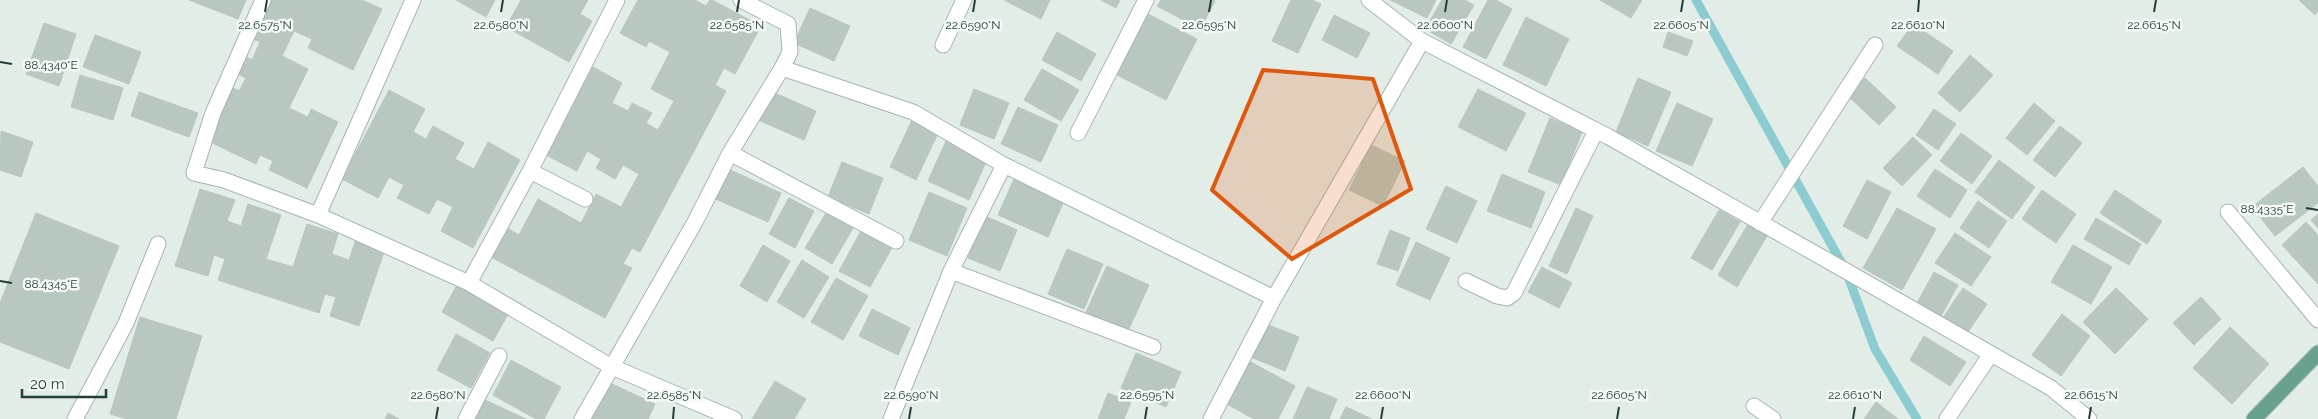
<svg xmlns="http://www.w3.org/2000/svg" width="2318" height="419" font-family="Raleway,sans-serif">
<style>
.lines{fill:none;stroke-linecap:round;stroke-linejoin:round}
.stream{stroke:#8cccd1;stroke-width:9}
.building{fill:#b8c8c1;stroke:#b6c7be}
.lane-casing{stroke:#a6b5af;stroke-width:17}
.street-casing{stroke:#a6b5af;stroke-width:17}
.primary-casing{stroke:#c1c9c6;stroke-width:17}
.lane{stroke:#fff;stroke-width:15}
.street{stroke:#fff;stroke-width:15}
.primary{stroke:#68a28f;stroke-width:15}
.marked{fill:#de580e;fill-opacity:0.2;stroke:#de580e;stroke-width:4;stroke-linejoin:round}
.ticks{fill:none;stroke:#233e35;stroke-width:2}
.ticks-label{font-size:12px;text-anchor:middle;fill:#233e35;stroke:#f4f9f6;stroke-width:5;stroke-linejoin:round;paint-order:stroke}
</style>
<rect width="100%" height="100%" fill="#e3ede8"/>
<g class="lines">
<path class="stream" d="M1696 0 1846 271 1875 349 1917 419"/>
</g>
<path class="building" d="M189 0H246L238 19Z
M272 0H362L382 9 353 70 308 48 312 39 294 31 282 56 308 69 289 108 308 117 311 109 338 122 307 188 269 170 273 161 260 155 256 164 206 140 231 87 239 91 246 78 238 74 245 56 252 60 260 42 253 39Z
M456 0H495L486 17Z
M521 0H588L580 14 592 21 569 62 506 27Z
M638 0H695L706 6 710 0H712L761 26 735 74 724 68 715 85 726 91 640 252 632 248 623 264 632 268 605 318 491 257 507 228 519 235 538 199 581 223 596 194 621 207 639 174 623 165 615 179 596 168 601 159 587 151 577 171 546 155 593 67 622 83 612 103 628 111 632 103 652 113 646 123 658 130 674 101 651 89 670 52 649 41 646 47 620 33Z
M1004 0H1050L1041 19Z
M1101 0H1120L1116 8Z
M1161 0H1213L1215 1 1200 29 1157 6Z
M1291 0H1312L1321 4 1298 53 1272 41Z
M1390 0H1436L1427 18Z
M1442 0H1465L1474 5 1451 44 1425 29Z
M1488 0H1496L1512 9 1486 59 1463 47Z
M1600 0H1642L1631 18Z
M2299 0H2318V11L2315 15Z
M810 8 850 26 834 61 794 43Z
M1148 14 1197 39 1166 100 1117 75Z
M1334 15 1370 33 1357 58 1322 40Z
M1526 17 1569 39 1546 86 1503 65Z
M44 23 76 34 59 86 26 74Z
M1913 24 1953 51 1938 74 1897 46Z
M1057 32 1096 54 1081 81 1042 60Z
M1668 32 1693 41 1687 56 1663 47Z
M95 35 141 52 129 84 83 67Z
M1970 55 1993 75 1960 112 1938 93Z
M1042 69 1079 90 1061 121 1024 100Z
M80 75 123 88 113 120 71 107Z
M1638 78 1671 92 1648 146 1616 132Z
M1865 78 1896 107 1879 125 1848 96Z
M974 89 1009 103 994 139 960 125Z
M1478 89 1526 113 1506 151 1458 127Z
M389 90 425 109 413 132 426 139 433 126 464 143 455 159 474 169 488 142 520 160 473 248 441 231 453 207 437 199 429 214 397 198 404 185 389 177 378 198 342 179Z
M770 91 816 111 804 140 758 120Z
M139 92 198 113 189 137 131 116Z
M1677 103 1713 119 1692 166 1656 151Z
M2034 103 2055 121 2027 155 2006 138Z
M1018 107 1058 125 1041 162 1001 144Z
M1934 109 1956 124 1938 150 1916 135Z
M913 118 939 131 916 180 890 167Z
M1550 118 1582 132 1561 185 1528 172Z
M2060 126 2082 143 2055 177 2033 160Z
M1 131 33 142 21 177 0 170Z
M1961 133 1992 156 1972 184 1940 161Z
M1913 137 1932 155 1902 186 1883 168Z
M946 141 987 160 969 200 928 181Z
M1371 145 1405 161 1383 206 1349 190Z
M1999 160 2035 187 2012 219 1975 192Z
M842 162 883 178 869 214 828 197Z
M2303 167 2318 186V203L2275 236 2252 207Z
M726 168 781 193 768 222 713 198Z
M1935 169 1967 190 1950 218 1917 196Z
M1502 174 1545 192 1531 228 1487 211Z
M1014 179 1064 201 1048 237 998 215Z
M1867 180 1891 192 1867 239 1843 226Z
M1446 186 1477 201 1457 243 1426 229Z
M200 189 235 200 227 221 241 226 248 204 281 215 266 259 293 267 307 224 338 234 332 254 349 260 356 239 385 249 359 326 330 316 336 297 325 294 319 313 218 280 225 259 214 255 208 276 175 266Z
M2042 190 2076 214 2056 243 2022 219Z
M2115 190 2162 221 2147 244 2100 213Z
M929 192 967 208 947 256 909 240Z
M789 198 814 211 795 248 769 234Z
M1978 201 2007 221 1989 248 1960 228Z
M829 208 856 223 832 264 805 248Z
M1576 208 1593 216 1567 274 1549 266Z
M1897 208 1936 229 1902 290 1863 268Z
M1719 210 1740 222 1712 270 1691 258Z
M36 213 119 246 69 369 0 342V303Z
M2318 214V228L2311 220Z
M985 216 1017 230 1000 271 968 258Z
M2096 218 2141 244 2129 265 2084 239Z
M2306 222 2318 235V284L2282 245Z
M1748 224 1767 236 1737 287 1718 275Z
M862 229 893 246 870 287 839 271Z
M1390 230 1410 238 1398 271 1377 264Z
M1955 233 1991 257 1971 286 1935 263Z
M1416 242 1450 258 1430 300 1396 285Z
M763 245 790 261 767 302 740 286Z
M2073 245 2112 267 2091 304 2051 282Z
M1067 249 1103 264 1084 309 1048 294Z
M802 260 829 277 804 318 777 302Z
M1107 266 1149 285 1128 331 1086 312Z
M1542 267 1572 283 1559 308 1528 292Z
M1934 272 1958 285 1940 318 1916 305Z
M836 278 868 296 843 340 811 322Z
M457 285 508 314 493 341 442 312Z
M1963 288 1987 304 1966 335 1942 319Z
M2116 288 2148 319 2115 354 2083 322Z
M2201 297 2221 319 2194 345 2173 323Z
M872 309 910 328 898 355 859 336Z
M2062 314 2090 336 2061 376 2032 355Z
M140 317 202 336 176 419H127L110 414Z
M1266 324 1299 337 1285 371 1253 358Z
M2230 327 2269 364 2232 404 2193 368Z
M456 334 490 353 471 388 437 370Z
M1924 336 1966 362 1950 386 1910 360Z
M1136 353 1181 372 1166 407 1121 388Z
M511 360 561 387 544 419H536L493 395Z
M1247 360 1295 386 1278 419H1254L1225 403Z
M775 381 806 399 794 419H752Z
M608 382 655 404 648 419H590Z
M1307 387 1337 399 1329 419H1293Z
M1108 393 1131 402 1124 419H1098Z
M485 400 526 419H476Z
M1876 402 1898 419H1864Z
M1346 407 1372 419H1340Z
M388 413 399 419H385Z"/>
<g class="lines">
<defs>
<path id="lane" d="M263 0 213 113 194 173 224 180 318 215 469 283 610 366
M530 171 585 199
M318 215 413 0
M469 283 530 171 617 0"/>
<path id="street" d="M1369 0 1422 41 1609 137 1846 271 2051 388 2089 419
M943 45 964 0
M782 68 913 112 1004 165 951 271 891 419
M1078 133 1146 0
M730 153 896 241
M1004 165 1274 298 1422 41
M2228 212 2318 320
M1760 223 1875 45
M951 271 1153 347
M1466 281 1497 296 1507 298 1514 293 1596 131
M610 366 734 419
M1754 406 1773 419
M75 419 126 323 158 244
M466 419 499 356
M582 419 695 222 730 153 782 68 790 52 788 24 741 0
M1211 419 1274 298
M1947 419 1991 354"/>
<path id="primary" d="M2254 419 2318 353"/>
</defs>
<use href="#lane" class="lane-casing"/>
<use href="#street" class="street-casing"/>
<use href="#primary" class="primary-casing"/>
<use href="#lane" class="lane"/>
<use href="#street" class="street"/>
<use href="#primary" class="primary"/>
</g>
<path class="marked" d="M1263 70 1373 79 1411 189 1292 259 1212 190Z"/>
<path class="ticks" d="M265 12 267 0M501 12 503 0M737 12 739 0M973 12 975 0M1209 12 1211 0M1445 12 1447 0M1681 12 1683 0M1918 12 1919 0M2154 12 2156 0M0 62 12 64M2306 208 2318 210M0 281 12 283M436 419 438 407M673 419 674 407M909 419 911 407M1145 419 1147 407M1381 419 1383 407M1617 419 1619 407M1853 419 1855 407M2089 419 2091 407"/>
<g class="ticks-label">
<text x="265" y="29">22.6575°N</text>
<text x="501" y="29">22.6580°N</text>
<text x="737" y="29">22.6585°N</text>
<text x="973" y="29">22.6590°N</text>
<text x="1209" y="29">22.6595°N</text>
<text x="1445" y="29">22.6600°N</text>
<text x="1681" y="29">22.6605°N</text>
<text x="1918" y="29">22.6610°N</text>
<text x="2154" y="29">22.6615°N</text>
<text x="51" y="69">88.4340°E</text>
<text x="2267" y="213">88.4335°E</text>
<text x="51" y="288">88.4345°E</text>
<text x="438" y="399">22.6580°N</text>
<text x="674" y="399">22.6585°N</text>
<text x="911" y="399">22.6590°N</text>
<text x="1147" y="399">22.6595°N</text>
<text x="1383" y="399">22.6600°N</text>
<text x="1619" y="399">22.6605°N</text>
<text x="1855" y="399">22.6610°N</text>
<text x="2091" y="399">22.6615°N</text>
</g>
<path d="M22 389v8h84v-8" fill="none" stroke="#233e35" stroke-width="2.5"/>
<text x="30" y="389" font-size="15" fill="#233e35" stroke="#f4f9f6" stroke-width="4" paint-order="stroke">20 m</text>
</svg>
